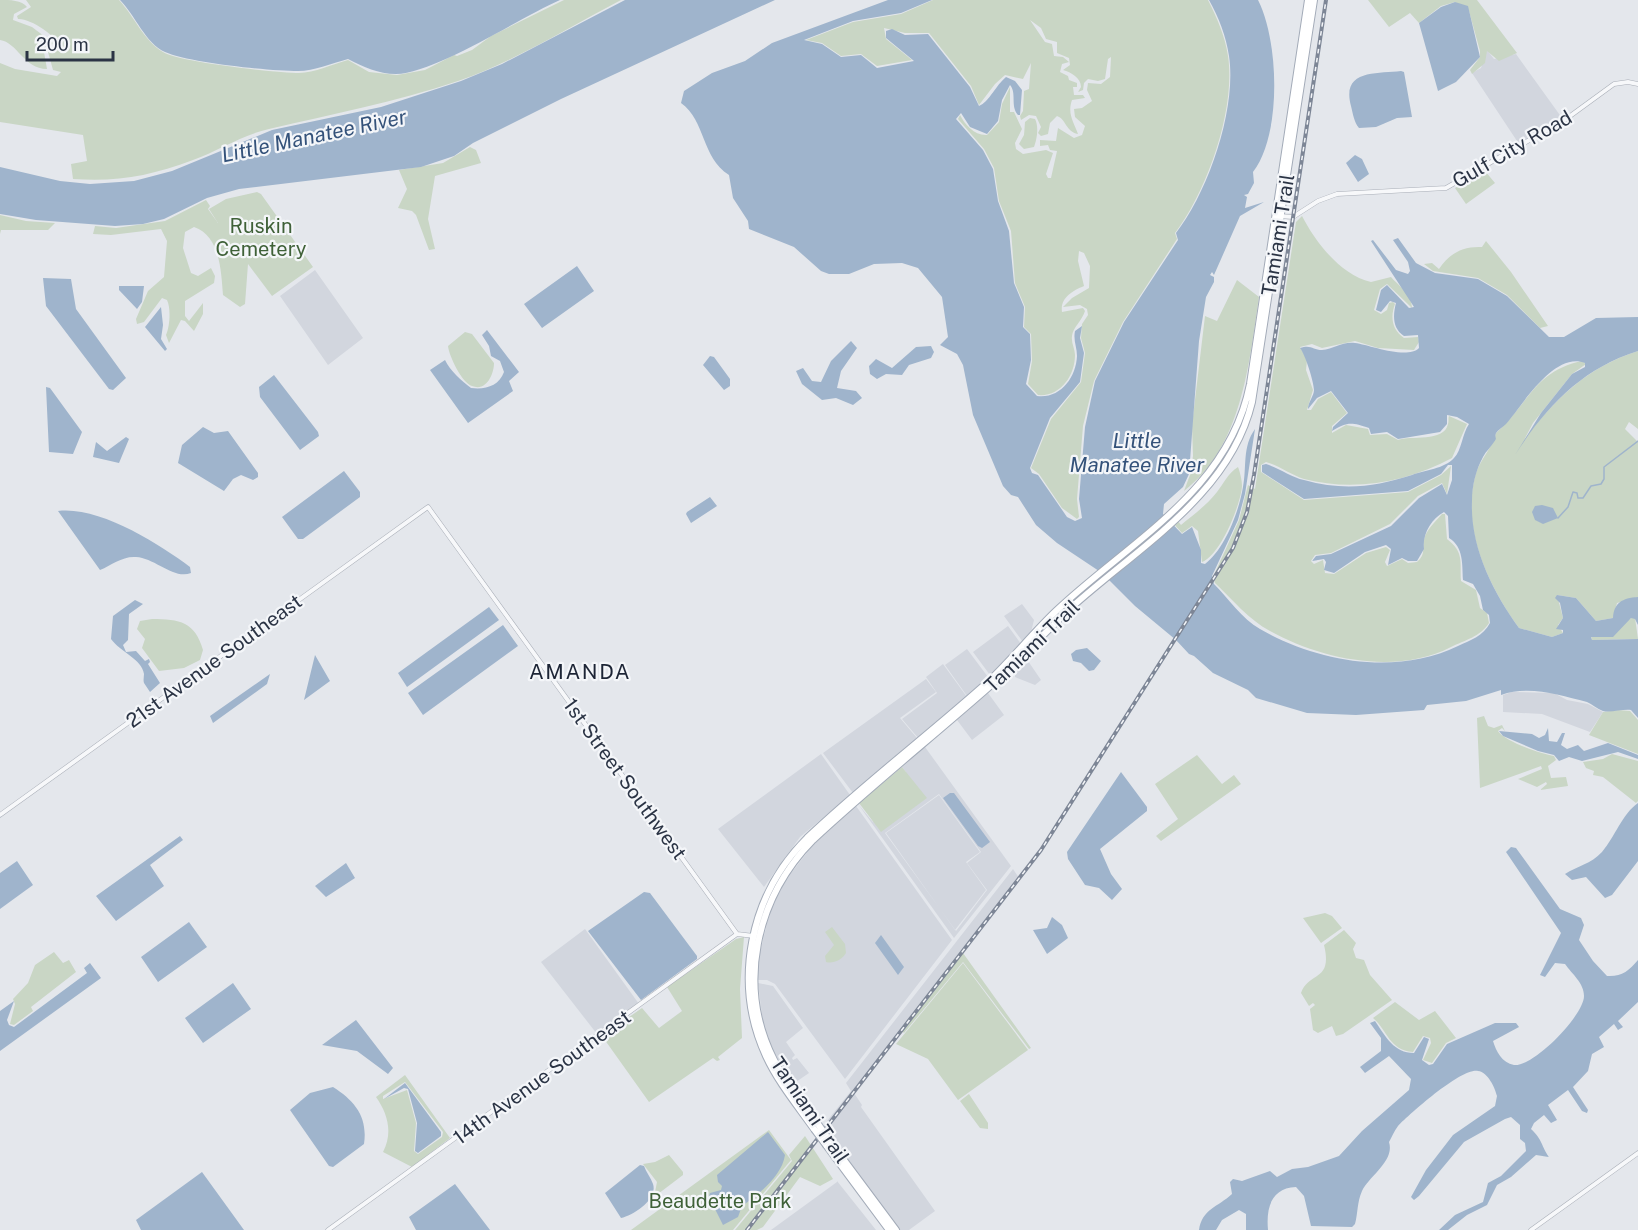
<svg xmlns="http://www.w3.org/2000/svg" width="1638" height="1230" font-family="'Public Sans',sans-serif">
<style>
.built{fill:#d2d6de;fill-rule:evenodd}
.green{fill:#c9d6c5;fill-rule:evenodd}
.water{fill:#9fb4cc}
.lines{fill:none;stroke-linecap:round;stroke-linejoin:round}
.stream{stroke:#9fb4cc;stroke-width:1.5}
.tertiary-casing{stroke:#a9aeb7;stroke-width:5}
.primary-casing{stroke:#a3abb8;stroke-width:8}
.tertiary{stroke:#f7f8fa;stroke-width:4}
.primary{stroke:#fff;stroke-width:6}
.rail-casing{stroke:#7d8696;stroke-width:4}
.rail{stroke:#f4f6f9;stroke-width:1.5;stroke-dasharray:4.5;stroke-linecap:butt}
.primary-bridge-casing{stroke:#a3abb8;stroke-width:8;stroke-linecap:butt}
.primary-bridge{stroke:#fff;stroke-width:6}
.labels{text-anchor:middle;stroke-width:4.5;stroke-linejoin:round;paint-order:stroke}
.street-label{font-size:20px;fill:#2b3445;stroke:#f4f6f9}
.park-label{font-size:20px;fill:#3f6138;stroke:#f4f6f9}
.water-label{font-size:21px;font-style:italic;fill:#34527a;stroke:#f4f6f9}
.neighbourhood-label{font-size:21px;letter-spacing:1.5px;fill:#1d2536;stroke:#f4f6f9}
</style>
<rect width="100%" height="100%" fill="#e4e7ec"/>
<path class="built" d="M1487 50 1494 59 1516 54 1562 118 1516 147 1517 141 1472 73 1481 68Z
M315 270 363 338 328 365 280 296Z
M1022 604 1034 620 1031 632 1023 642 1004 616Z
M1008 626 1021 644 990 675 973 652Z
M967 649 988 677 967 696 945 665Z
M1026 658 1041 680 1035 685 1015 677V670Z
M943 664 967 697 919 739 902 719 937 693 926 677Z
M926 679 936 692 900 718 917 738 853 793 823 753Z
M1512 692 1554 693 1567 700 1588 704 1603 712 1590 732 1542 714 1503 712V695Z
M988 693 1004 715 972 740 957 720Z
M925 747 1011 866 954 938 858 804 873 822 906 772 902 767ZM939 794 981 852 967 863 987 890 956 931 885 833Z
M821 754 850 795 800 837 764 887 718 829Z
M939 795 980 852 966 862 986 890 955 930 886 833Z
M856 806 952 940 845 1079 775 984 767 980H758L757 965 771 907 782 885 816 841Z
M1013 869 1019 878 1003 900 854 1093 862 1105 861 1107 935 1211 909 1230H900L823 1126 851 1091 846 1083Z
M585 929 639 1004 597 1034 541 962Z
M758 983 773 986 803 1028 786 1042 795 1055 792 1058 793 1060 797 1058 809 1073 793 1084 774 1053 763 1023Z
M837 1181 876 1230H771L837 1182Z"/>
<path class="green" d="M0 0C10 0 22 0 27 7L14 14 13 20 32 27 53 43 44 52 47 69C24 69 17 42 0 40Z
M26 0H119C134 16 144 41 163 52 178 62 277 73 299 73 314 73 333 64 348 60L369 72 397 75 425 70 454 55 457 56 472 50 491 36 564 0H621C568 28 515 61 458 81 396 102 332 114 269 129 242 135 218 151 193 160 150 176 118 182 73 179L71 164 87 161 83 135 0 122V63L15 69 57 76 61 72 53 70 48 52 60 47C57 36 30 18 18 19L17 16 31 7Z
M933 0H1208C1217 18 1225 36 1228 56 1236 109 1207 191 1175 233L1177 239 1123 322 1094 381 1083 426 1077 499 1079 517 1077 519 1062 508 1039 474 1031 468 1051 419 1081 382 1085 353 1081 338 1082 324 1088 315 1087 309 1080 305 1063 307 1072 298 1089 288 1090 266 1084 253 1079 251 1078 261 1084 286C1072 291 1060 298 1062 312L1083 308 1085 311C1082 321 1073 327 1072 336 1071 343 1075 349 1075 355 1075 376 1060 397 1038 395L1028 384 1032 361 1031 334 1024 327 1025 307 1015 283 1011 231 999 201 994 168 984 149 958 119 960 115C965 125 975 136 987 135L999 122 1002 104 1010 87V112H1014L1022 129 1015 143 1016 149 1023 154 1046 150 1053 153 1046 174 1048 178H1051L1057 151 1050 150 1048 145 1040 146V140L1056 141 1058 128 1074 138 1082 135 1085 126 1075 117 1074 109 1082 108 1092 101 1087 90 1088 83 1101 84 1110 77 1111 57 1108 59 1105 79 1098 81 1088 79 1084 83 1083 90 1078 92 1081 87C1081 78 1071 72 1063 70L1070 65 1069 58 1057 53V42L1046 39 1041 28 1030 20 1045 42 1052 44 1054 56 1063 57 1069 62 1062 64 1060 72 1068 76 1069 80 1077 83V87H1073L1074 95H1083L1085 98 1072 100C1067 114 1074 122 1078 134 1066 132 1066 119 1057 116L1050 123 1048 134 1041 136 1038 133 1041 127 1036 116 1029 115 1021 120 1020 116 1023 111 1024 91 1029 89 1031 63 1023 79 1005 75 995 84 979 105 971 86 929 33H905L884 28 886 39 912 60 877 66 861 54 841 56 822 43 806 40 853 22 901 14Z
M1368 0H1477L1517 53 1499 61 1487 51 1485 63 1472 74 1470 70 1480 57V51L1469 11 1455 2 1441 6 1419 23 1410 13 1389 27Z
M1030 118 1035 119C1039 126 1037 140 1034 147L1024 149 1019 144 1024 135 1025 122Z
M470 147 476 150 481 163 435 176 428 219 435 249 429 250 416 215 412 211 398 208 407 189 399 170 443 163Z
M1485 171 1495 183 1466 204 1455 188Z
M257 192 261 194 313 267 272 296 248 264 245 304 240 307 223 295C221 270 220 236 194 227L185 232 183 248 191 273 198 276 211 268 215 276 214 283 185 301V316L189 321 203 303V314L194 331 185 321 181 320 169 343 166 335C170 326 171 308 167 300L162 298 144 322 137 324 136 319 148 291 164 277 167 241 161 229 111 235 93 234 95 226 116 228 165 221 206 200 210 206 208 209 218 223 209 209 226 199Z
M0 215 26 221 55 223 48 230H1L0 234Z
M1302 216C1315 241 1340 275 1371 282L1391 277C1399 286 1412 295 1412 308L1387 284 1380 289 1374 310 1381 314 1387 310 1389 303 1393 302 1395 304C1390 317 1392 330 1404 338L1418 337 1419 342 1414 350 1378 348 1355 341 1322 348 1312 344 1300 347 1307 360 1306 370 1313 390 1307 410H1311L1318 399 1331 392 1347 413 1332 426V433L1346 425 1368 429 1370 435 1387 434 1398 440C1410 435 1444 443 1448 424 1449 421 1448 418 1449 416L1467 424 1452 458C1407 482 1355 492 1304 479 1291 475 1280 466 1266 462L1261 465V472L1304 500 1408 492 1441 475 1451 466 1447 494 1442 483 1418 496 1390 524 1331 553 1315 555 1311 561 1314 564 1323 560 1325 573 1334 574 1366 553 1386 547 1390 550 1385 562 1387 566 1402 559 1408 563 1417 562C1426 554 1422 549 1424 540 1425 531 1436 521 1442 514H1445L1447 539C1464 552 1460 561 1461 581L1476 590 1480 608 1487 613 1489 623C1480 637 1465 640 1451 647 1397 675 1322 660 1270 631 1249 620 1232 599 1215 583L1213 577 1239 520 1248 485 1255 489 1296 222Z
M1486 241 1511 272 1548 326 1540 328 1507 295 1478 278 1433 271 1424 264 1432 263 1439 269C1449 254 1462 246 1482 247Z
M1237 280 1259 297C1249 364 1242 447 1184 491L1190 475 1193 456 1192 425 1205 316 1217 321Z
M465 332 472 334 494 363C494 373 487 392 472 386 462 383 449 356 448 346Z
M1638 351V429L1629 422 1625 429 1638 442V597L1617 603 1613 618 1596 621 1576 598 1557 595 1563 618 1558 625 1563 633 1552 637 1519 628C1488 585 1460 527 1476 473 1481 458 1493 447 1496 433 1528 405 1534 371 1582 361L1586 364 1572 374 1533 423 1524 440C1555 399 1587 367 1638 351Z
M1238 467C1240 472 1242 480 1242 486 1241 504 1220 556 1202 562L1198 531 1192 526 1182 533 1173 523 1177 520 1181 525C1193 515 1207 505 1217 492 1224 483 1228 473 1238 467Z
M1631 618H1635L1638 639 1592 640 1591 636 1607 635Z
M152 619C180 619 195 622 203 650L200 660 184 668 159 671 142 648 145 639 137 629 140 621Z
M1618 710 1630 711 1638 720V754L1589 735 1603 712Z
M1484 716 1488 726 1494 728 1502 725 1505 731 1502 728 1498 731C1504 741 1541 754 1554 756L1556 760 1548 766 1551 778 1566 777 1568 786 1540 790 1547 784 1546 782 1537 787 1518 779 1542 769 1541 766 1480 788 1477 718Z
M1612 754 1638 761V801L1636 803 1603 777 1593 775 1594 771 1586 768 1583 762 1603 759Z
M1197 755 1222 784 1234 775 1241 784 1161 841 1156 836 1178 819 1155 784Z
M902 767 927 798 881 832 859 803Z
M1325 913 1332 916 1342 928 1321 943 1303 918Z
M832 927 845 944 846 953C842 960 833 964 826 962L825 956 834 945 825 932Z
M1344 930 1356 943 1353 949 1356 958 1364 960 1370 975 1392 1000 1343 1034 1336 1036 1332 1026 1318 1033 1313 1030 1310 1009 1315 1005 1313 1003 1309 1006 1301 993C1309 971 1333 982 1324 945Z
M744 937 740 989 742 1038 718 1057 720 1060 717 1061 713 1058 649 1102 602 1036 642 1008 659 1028 682 1011 667 987 736 939Z
M54 952 63 963 69 960 76 972 31 1007 33 1011 14 1025 10 1024 15 1004 13 999 28 983 35 965Z
M963 953 1031 1048 1029 1049 963 962 904 1033 902 1031Z
M963 963 1028 1050 958 1100 928 1059 896 1044Z
M1395 1002 1419 1020 1435 1011 1456 1038 1446 1043 1432 1063 1423 1060 1431 1043 1430 1038 1423 1036 1413 1052C1389 1050 1388 1031 1373 1018Z
M405 1075 450 1138 412 1167 383 1152C393 1133 388 1114 376 1097ZM405 1082 443 1132 442 1137 418 1154 414 1151 416 1123 407 1090 383 1099V1096Z
M969 1094 988 1123V1129L980 1128 960 1101Z
M769 1130 791 1160 733 1230H631Z
M805 1136 833 1179 820 1186 800 1177 763 1227 757 1230H735L792 1161 789 1155Z
M669 1155 683 1172V1175L654 1197 657 1182 643 1164 655 1162Z"/>
<path class="water" d="M120 0H560C519 18 436 73 396 74 378 74 364 67 348 59 333 63 314 71 298 71 270 71 190 63 165 52 146 44 135 15 120 0Z
M625 0H775L561 99 473 143 454 156 421 167 239 189 207 198 164 219 143 224 115 226 36 220 0 214V167L60 181 90 184 134 181 172 171 272 130 381 107 461 81 502 64Z
M888 0H932L901 13 853 21 804 40 822 44 841 57 861 55 877 68 914 61 886 38V31L892 29 905 35 928 34 970 87 979 106C989 102 996 85 1006 77L1015 81 1022 90 1020 115H1018C1010 106 1017 93 1010 85L1002 100 998 121 987 134 970 127 961 113 956 119 983 150 993 169 998 201 1009 231 1014 283 1024 307 1023 327 1030 334 1031 360 1026 384 1037 396C1060 399 1076 378 1077 356 1077 347 1073 340 1075 331L1082 326 1080 338 1084 353 1080 382 1050 418 1030 468 1032 473 1038 475 1067 517 1075 521 1082 518 1079 499 1085 427 1095 381 1124 322 1178 240 1176 233C1208 192 1237 109 1229 56 1226 36 1219 18 1209 0H1258C1279 41 1282 135 1253 172L1254 183 1248 194 1244 195 1247 197 1245 208 1264 202 1240 216 1214 275 1212 272 1210 275 1214 277V282L1206 297 1199 341 1189 474 1183 487 1164 504 1163 514 1182 534 1192 527 1201 550V563L1205 564C1225 549 1239 511 1243 487 1247 467 1242 447 1255 429L1245 494 1238 520 1212 576 1214 584C1228 598 1242 619 1260 629 1318 662 1396 676 1458 646 1471 640 1483 636 1490 623L1489 615 1483 610 1480 596 1473 584 1463 580C1462 565 1464 547 1449 538L1448 516 1444 512C1431 519 1422 535 1424 549L1417 561H1408L1402 558 1388 565 1391 549 1386 545 1365 552 1334 573 1324 570 1326 562 1324 559 1312 561 1316 556 1331 554 1391 526 1419 498 1442 484 1447 495 1452 480V465H1448L1441 474 1408 491 1304 499 1262 472V465L1266 464C1279 468 1291 477 1304 480 1344 491 1374 487 1412 475 1425 470 1444 469 1454 458 1462 450 1462 434 1469 424L1457 417 1447 415V424L1440 432 1398 439 1387 432 1371 434 1369 428C1351 422 1347 422 1332 431L1333 427 1348 413 1331 391 1317 398 1308 409C1308 402 1314 396 1314 390 1314 382 1305 354 1300 348 1311 344 1313 350 1322 350 1334 349 1343 341 1355 343 1370 345 1407 360 1419 348L1418 335 1404 336C1392 328 1393 315 1396 303L1390 301 1381 312 1376 310 1381 290 1387 285 1409 308 1414 307 1371 241 1373 240 1396 270 1408 274 1410 271 1408 262 1393 240 1398 238 1416 263 1435 273 1478 279 1507 296 1549 337H1564L1596 318 1638 317V351C1581 369 1546 407 1515 455L1541 413 1572 374 1585 367V363C1554 351 1522 406 1506 424 1503 427 1498 430 1496 433 1494 440 1498 436 1494 442 1491 447 1486 451 1483 457 1476 470 1472 485 1472 501 1470 547 1493 592 1519 628L1552 637 1563 633V630L1556 629 1563 618 1560 603 1555 598 1557 595 1576 598 1596 621 1613 618C1614 603 1622 598 1638 597V625L1635 619 1631 618 1613 637H1591L1592 640 1638 639V718L1631 710C1622 709 1611 713 1603 711 1597 709 1592 704 1587 702 1559 695 1529 685 1501 695V690L1466 701 1427 705 1424 710 1356 715 1307 713 1256 698 1248 690 1213 673 1194 656 1189 654 1176 640 1135 606 1102 573 1057 543 1036 525 1018 497 1011 495 1003 486 973 415 963 365 957 354 940 345 948 337 942 297 918 268 902 263 874 264 849 274H829L821 271 794 247 749 229 748 221 733 198 729 175C701 157 706 121 681 103L684 91 712 73 745 61 772 43Z
M1455 2 1468 6 1480 57 1456 82 1438 91 1419 23 1441 7Z
M1401 71 1404 72 1412 117 1397 118 1376 127 1359 128C1354 122 1353 114 1351 106 1341 69 1377 74 1401 71Z
M1355 155 1362 159 1369 174 1358 182 1346 163Z
M577 266 594 291 542 328 524 304Z
M43 278 71 279 76 309 126 378 113 390 109 389 46 306Z
M119 286H144L142 302 137 309 119 290Z
M161 307 163 325 161 339 167 349 165 351 145 327Z
M487 330 519 372 509 381 513 391 468 423 430 370 445 360C450 371 462 381 471 388 485 390 499 386 504 372L500 361 491 356 489 346 482 335Z
M851 341 857 348 841 371 837 388 856 391 862 398 853 405 836 398 822 400 802 384 796 371 803 368 812 381 821 382 831 361Z
M931 346 934 352 931 358 909 365 902 375 886 374 877 379 870 374 869 366 876 359 892 368 916 347Z
M710 356 714 357 730 379V386L724 390 703 365Z
M274 375 318 432 319 436 300 450 260 397 259 387Z
M46 387 50 388 82 432 73 454 49 452Z
M203 427 214 433 228 431 258 473V477L253 480 241 475 233 479 224 491 178 463 182 445Z
M126 437 129 439 119 463 93 457 96 442 107 451Z
M344 471 360 492V497L303 539H298L282 517Z
M710 497 717 506 691 523 686 514 687 512Z
M1542 505 1553 508 1558 518 1543 524 1535 520 1532 512 1535 506Z
M58 511C99 506 158 543 190 567L191 573C174 580 155 558 136 557 122 556 112 565 100 570Z
M135 600 143 604 129 614 128 640 123 645 126 652 136 651 145 661 149 659 150 662 148 664 160 683 150 692 144 683C143 680 144 677 144 674 142 659 120 652 111 639L113 616Z
M489 607 499 620 407 687 398 673Z
M503 625 518 646 423 715 408 693Z
M1087 648 1101 661 1094 670 1089 671 1081 663 1073 661 1071 654 1076 650Z
M315 655 330 681 304 700Z
M270 674 267 684 213 723 210 716Z
M1548 728 1549 741 1557 742 1562 733H1565L1561 745 1567 749 1578 745 1584 751 1608 743 1638 755V759L1618 752 1582 761 1569 757 1559 761 1554 755 1538 751 1503 736 1499 731 1532 734 1539 738 1545 735Z
M1121 772 1147 807V811L1100 849 1111 874 1122 889 1112 900 1099 888 1085 885 1068 859 1067 852Z
M950 793H954L990 842 982 848 978 846 943 798Z
M1638 803V861L1612 895 1605 898 1586 877 1572 880 1565 874C1577 866 1591 864 1602 852 1615 837 1622 814 1638 803Z
M180 836 183 840 150 865 164 886 116 921 96 896Z
M1511 847 1516 848 1560 909 1581 918 1584 925 1579 940 1593 961 1607 976C1621 977 1629 971 1638 960V1002L1618 1021 1623 1027 1618 1030 1614 1024 1599 1037 1604 1047 1592 1054 1588 1071 1573 1087 1588 1110 1587 1113 1582 1111 1568 1090 1548 1105 1557 1120 1551 1123 1544 1115 1534 1123 1531 1129C1543 1140 1541 1146 1549 1157L1536 1155 1511 1177 1497 1185 1487 1205 1467 1215 1448 1230H1439L1455 1215 1483 1202 1488 1183 1501 1176 1526 1151 1525 1143 1520 1139V1125L1511 1117 1505 1119 1464 1142 1419 1196 1414 1200 1411 1197 1426 1170 1453 1135 1495 1106 1497 1096C1495 1088 1488 1072 1478 1071 1461 1068 1411 1113 1398 1126 1394 1131 1392 1137 1389 1142 1395 1161 1369 1176 1362 1191 1357 1202 1358 1213 1355 1224L1352 1227 1311 1226 1304 1196 1296 1187C1271 1188 1266 1208 1268 1230H1246V1214L1239 1210 1222 1220 1216 1230H1199C1202 1209 1218 1207 1232 1194L1230 1182 1233 1179 1242 1181 1270 1171 1277 1177 1292 1169 1308 1167 1339 1156 1362 1131 1409 1090 1411 1079 1389 1056 1365 1073 1360 1067 1381 1051V1038L1370 1023 1375 1021C1386 1037 1394 1053 1414 1053L1424 1037 1429 1039 1422 1060 1429 1065 1433 1064 1447 1044 1495 1023H1516L1519 1027 1493 1041C1496 1051 1502 1063 1514 1065 1534 1067 1584 1015 1584 996 1584 983 1572 974 1565 964L1555 963 1545 977 1540 975 1561 933 1506 852Z
M17 861 33 885 0 909V873Z
M346 863 355 878 326 897 315 886Z
M644 892 650 893 697 956V959L641 1000 588 931Z
M1052 917 1062 925 1068 938 1047 954 1033 930 1047 928Z
M189 922 207 947 158 982 141 957Z
M881 935 904 967 898 975 875 943Z
M90 963 101 978 0 1051V1011L14 1001 7 1020 9 1025 14 1027 87 973 84 968Z
M233 983 251 1009 203 1043 185 1018Z
M356 1020 393 1068 388 1074 357 1051 322 1045Z
M405 1083 441 1132V1136L418 1153 415 1151 417 1123 408 1089 404 1088 384 1099Z
M333 1087C355 1101 368 1117 364 1144L333 1167 329 1166 290 1110 310 1093Z
M768 1132 785 1155C782 1176 758 1195 742 1206L738 1217 723 1225 709 1197 710 1193 721 1190 722 1186 718 1182 717 1175Z
M640 1165 644 1166C646 1172 651 1178 653 1184 658 1199 634 1215 621 1218L605 1193Z
M202 1172 244 1230H141L136 1220Z
M455 1184 490 1230H416L409 1217Z"/>
<g class="lines">
<path class="stream" d="M1558 518 1568 507 1573 492 1577 493 1578 498H1583L1591 486 1601 484 1604 479V467L1638 441"/>
<defs>
<path id="tertiary" d="M1279 216 1293 217 1318 201 1337 194 1446 188 1566 119 1614 84 1628 82 1638 84
M0 815 428 507 737 934
M328 1230 737 934 754 936
M1531 1230 1638 1153"/>
<path id="primary" d="M818 1124C803 1103 786 1083 774 1060 736 985 756 898 813 840 870 787 930 739 988 688 1018 662 1044 633 1073 606 1140 546 1230 494 1252 402L1314 0
M814 1129C797 1105 778 1082 766 1056 732 982 750 895 807 838 865 783 930 734 990 680 1013 658 1033 633 1056 611 1130 541 1229 491 1250 384L1308 0
M829 1140 896 1230
M826 1145 889 1230"/>
</defs>
<use href="#tertiary" class="tertiary-casing"/>
<use href="#primary" class="primary-casing"/>
<use href="#tertiary" class="tertiary"/>
<use href="#primary" class="primary"/>
<defs>
<path id="rail" d="M747 1230 1041 850 1233 548 1247 512 1254 475 1326 0"/>
</defs>
<use href="#rail" class="rail-casing"/>
<use href="#rail" class="rail"/>
<defs>
<path id="primary-bridge" d="M818 1124 829 1140
M814 1129 826 1145"/>
</defs>
<use href="#primary-bridge" class="primary-bridge-casing"/>
<use href="#primary-bridge" class="primary-bridge"/>
</g>
<g class="labels">
<g class="street-label">
<text transform="translate(1512 149) rotate(-30)" y="7">Gulf City Road</text>
<text transform="translate(1278 235) rotate(-81)" y="7">Tamiami Trail</text>
<text transform="translate(1032 646) rotate(-44)" y="7">Tamiami Trail</text>
<text transform="translate(214 661) rotate(-36)" y="7">21st Avenue Southeast</text>
<text transform="translate(625 779) rotate(54)" y="7">1st Street Southwest</text>
<text transform="translate(542 1077) rotate(-36)" y="7">14th Avenue Southeast</text>
<text transform="translate(810 1110) rotate(56)" y="7">Tamiami Trail</text>
</g>
<g class="park-label">
<text x="261" y="233">Ruskin<tspan x="261" dy="23">Cemetery</tspan></text>
<text x="720" y="1208">Beaudette Park</text>
</g>
<g class="water-label">
<text transform="translate(314 136) rotate(-12)" y="7">Little Manatee River</text>
<text x="1137" y="448">Little<tspan x="1137" dy="24">Manatee River</tspan></text>
</g>
<g class="neighbourhood-label">
<text x="580" y="679">AMANDA</text>
</g>
</g>
<path d="M27 51v9h86v-9" fill="none" stroke="#2b3445" stroke-width="3"/>
<text x="36" y="51" font-size="18" fill="#2b3445" stroke="#f4f6f9" stroke-width="4.5" paint-order="stroke">200 m</text>
</svg>
